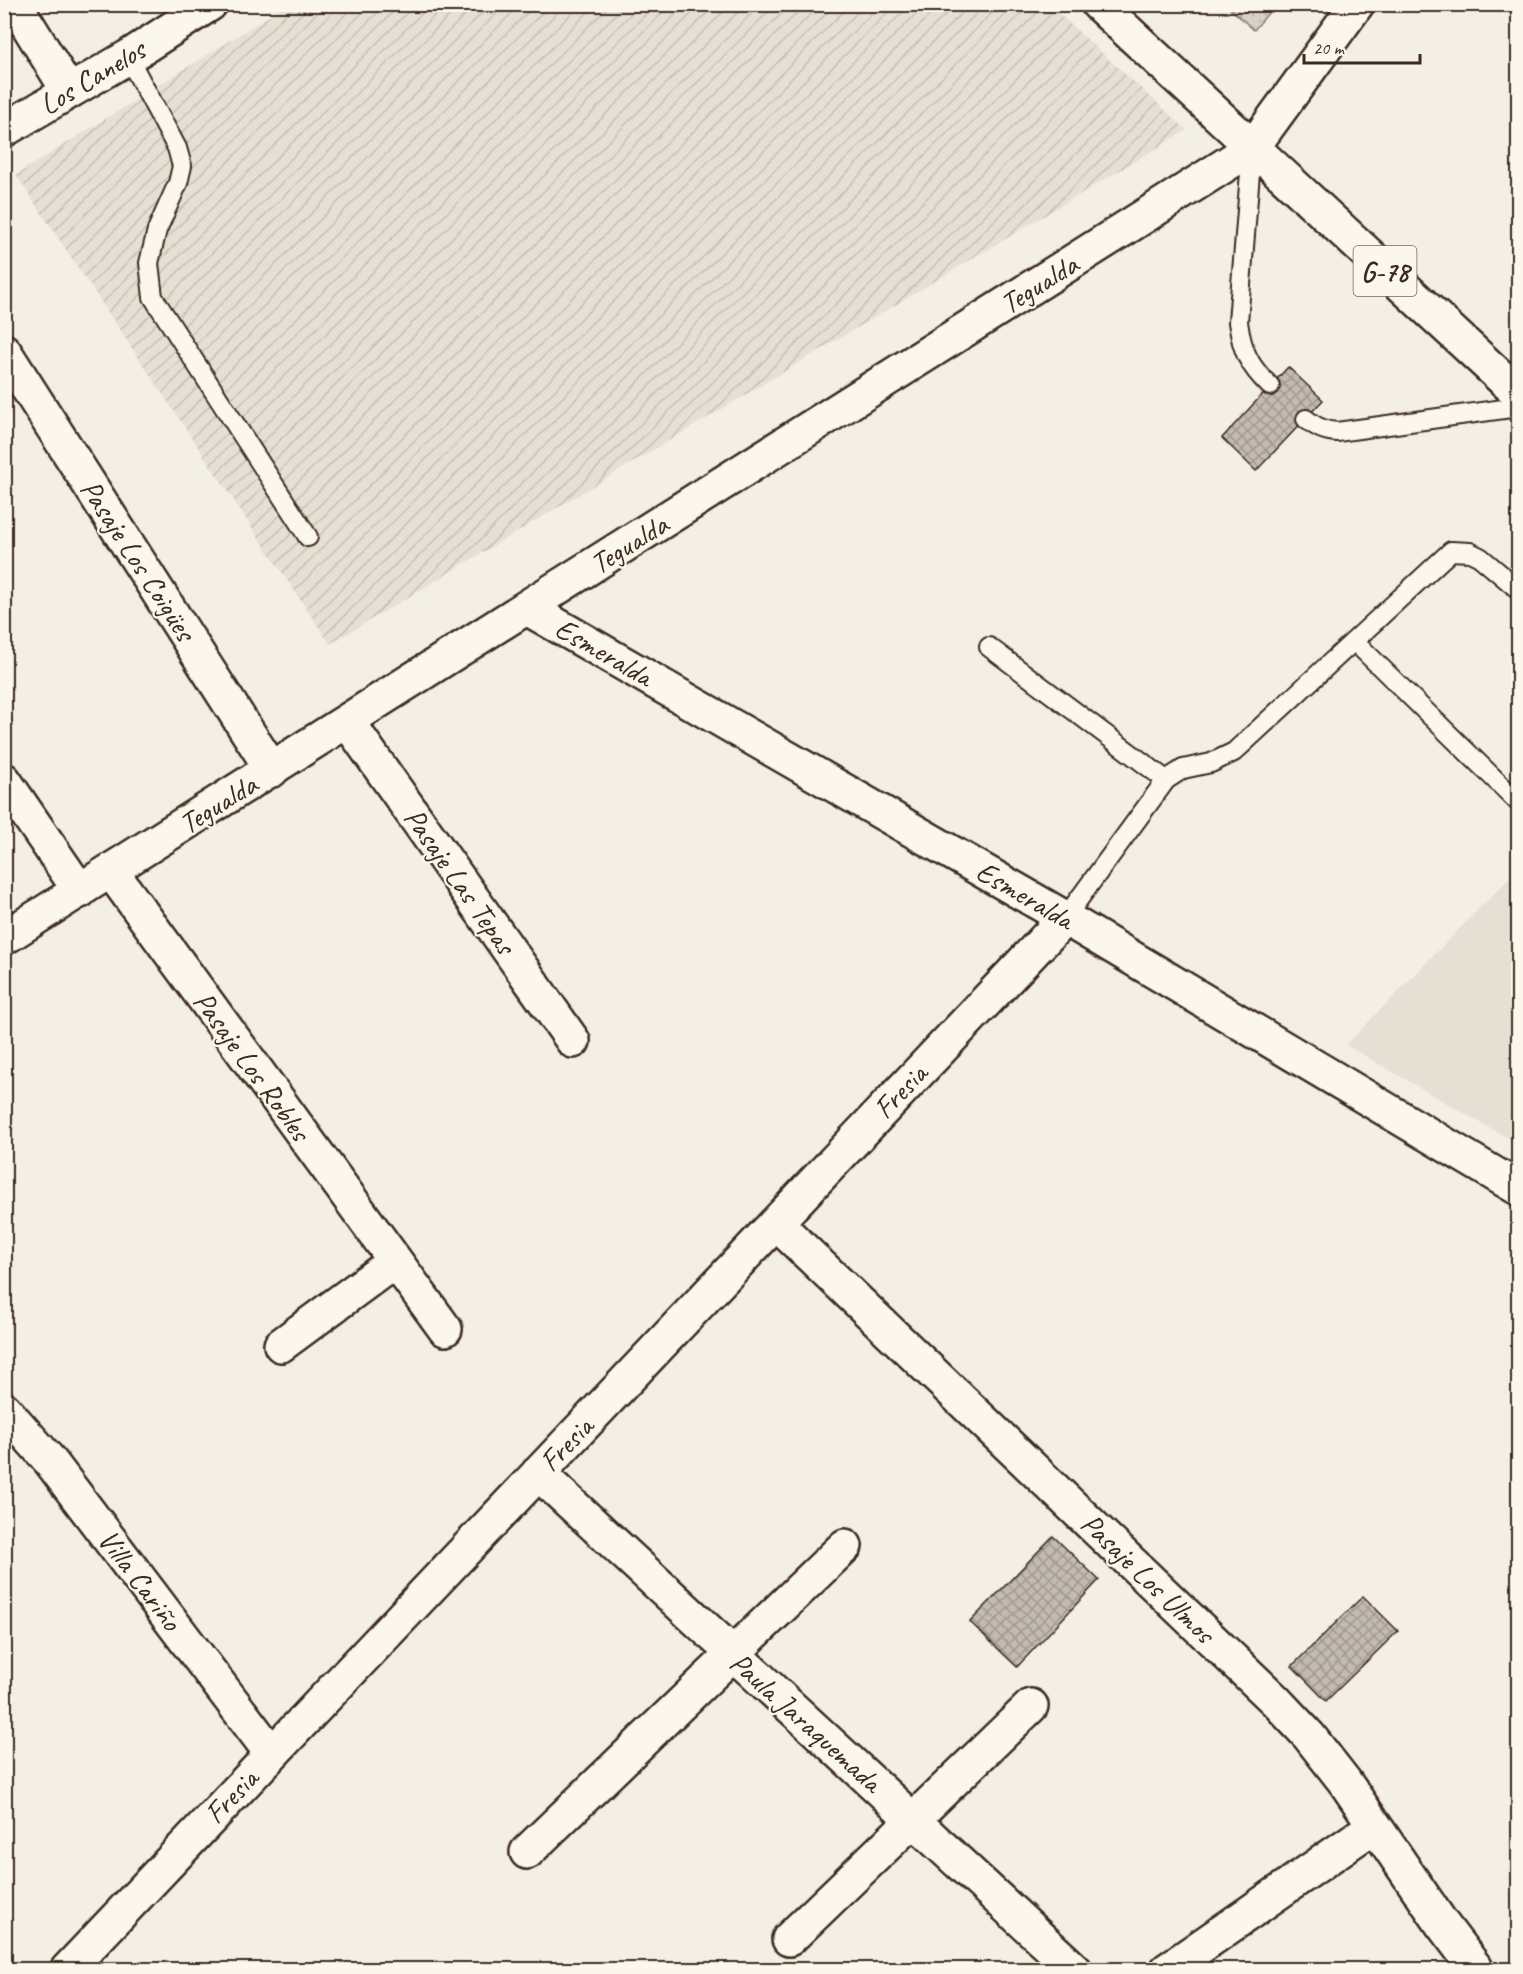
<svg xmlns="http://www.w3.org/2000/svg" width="1523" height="1974" font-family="Caveat,sans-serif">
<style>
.built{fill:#e5dfd4}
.industrial{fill:url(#industrial-furrows)}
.grass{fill:url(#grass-dots);stroke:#8a7e72;stroke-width:1.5}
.building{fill:url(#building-cross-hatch);stroke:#3b2a1e;stroke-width:1.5}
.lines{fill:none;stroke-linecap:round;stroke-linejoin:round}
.service-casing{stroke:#3b2a1e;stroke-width:22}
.minor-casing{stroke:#3b2a1e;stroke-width:38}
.tertiary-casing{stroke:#3b2a1e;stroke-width:38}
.primary-casing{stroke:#3b2a1e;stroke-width:38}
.service{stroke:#fbf7ec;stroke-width:18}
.minor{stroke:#fbf7ec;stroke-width:33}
.tertiary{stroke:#fbf7ec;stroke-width:33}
.primary{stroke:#fbf7ec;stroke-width:33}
.labels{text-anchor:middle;stroke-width:4.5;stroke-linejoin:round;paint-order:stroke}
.shield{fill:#fbf7ec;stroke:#75685c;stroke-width:1.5}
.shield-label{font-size:28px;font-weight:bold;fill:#3b2a1e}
.street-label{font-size:30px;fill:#3b2a1e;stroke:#fbf7ec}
</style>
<defs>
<pattern id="industrial-furrows" width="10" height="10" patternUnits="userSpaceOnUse" patternTransform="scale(1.5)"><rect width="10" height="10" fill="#e5dfd4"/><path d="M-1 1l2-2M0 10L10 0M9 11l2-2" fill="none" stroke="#c5c0b6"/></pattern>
<pattern id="grass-dots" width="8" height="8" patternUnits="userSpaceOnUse" patternTransform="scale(1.5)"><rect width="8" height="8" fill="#d8d1c6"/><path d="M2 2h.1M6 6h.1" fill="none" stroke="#bab4aa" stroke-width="1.8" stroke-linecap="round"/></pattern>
<pattern id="building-cross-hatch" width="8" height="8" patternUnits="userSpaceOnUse" patternTransform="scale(1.5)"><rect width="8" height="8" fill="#c3bbb0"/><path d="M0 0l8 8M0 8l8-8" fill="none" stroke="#a0988f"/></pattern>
</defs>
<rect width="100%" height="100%" fill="#f3efe4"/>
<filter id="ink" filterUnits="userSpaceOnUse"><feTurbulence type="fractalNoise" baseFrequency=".0167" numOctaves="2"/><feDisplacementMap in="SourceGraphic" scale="12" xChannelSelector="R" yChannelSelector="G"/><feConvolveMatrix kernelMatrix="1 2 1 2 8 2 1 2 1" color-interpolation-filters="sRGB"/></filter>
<g filter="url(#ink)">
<path class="built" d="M1518 869V1144L1346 1045Z"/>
<path class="industrial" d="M288 4 1049 5 1187 130 330 644 16 175Z"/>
<path class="grass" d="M1226 5H1275L1254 30Z"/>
<path class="building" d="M1288 367 1323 400 1256 471 1222 438Z
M1053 1536 1099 1580 1017 1667 970 1622Z
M1363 1596 1398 1631 1326 1701 1292 1666Z"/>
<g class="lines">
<defs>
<path id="service" d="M128 57 177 148 182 166 178 183 157 230 149 263 153 297 308 537
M1252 148 1238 322C1242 351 1249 366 1270 386
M1306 419C1316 427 1324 431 1337 432L1518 407
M1354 641 1517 801
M989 647 1166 780
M1065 918 1166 780 1183 769 1211 763 1234 752 1451 551 1470 552 1480 557 1518 589"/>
<path id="minor" d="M15 4 69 92
M4 130 128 57 210 4
M1252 148 1357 4
M4 351 272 770
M527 608 1065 918 1518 1188
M348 722 573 1041
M4 780 80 891
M111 871 445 1329
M776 1223 1276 1701 1309 1736 1345 1782 1442 1924 1477 1970
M281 1345 395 1261
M4 1409 50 1461 272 1754
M538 1473 1075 1970
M527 1852 845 1546
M789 1939 1031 1706
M67 1970 1065 918
M1167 1970 1374 1826"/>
<path id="tertiary" d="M4 938 1252 148"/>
<path id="primary" d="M1098 4 1518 393"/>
</defs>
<use href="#service" class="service-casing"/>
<use href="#minor" class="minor-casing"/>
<use href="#tertiary" class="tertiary-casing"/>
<use href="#primary" class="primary-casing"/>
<use href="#service" class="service"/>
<use href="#minor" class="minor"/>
<use href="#tertiary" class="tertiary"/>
<use href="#primary" class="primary"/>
</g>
</g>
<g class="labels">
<rect class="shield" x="1353.5" y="246" width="63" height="50" rx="4.5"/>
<g class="shield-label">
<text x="1385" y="281">G-78</text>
</g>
<g class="street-label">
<text transform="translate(92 77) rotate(-31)" y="10">Los Canelos</text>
<text transform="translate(1039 284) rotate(-32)" y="10">Tegualda</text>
<text transform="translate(629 544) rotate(-32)" y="10">Tegualda</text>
<text transform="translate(138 560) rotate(57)" y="10">Pasaje Los Coigües</text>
<text transform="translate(604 652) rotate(30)" y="10">Esmeralda</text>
<text transform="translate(218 804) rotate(-32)" y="10">Tegualda</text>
<text transform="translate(460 881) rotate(55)" y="10">Pasaje Las Tepas</text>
<text transform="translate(1025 895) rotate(30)" y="10">Esmeralda</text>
<text transform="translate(252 1066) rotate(54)" y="10">Pasaje Los Robles</text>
<text transform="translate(900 1091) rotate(-46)" y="10">Fresia</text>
<text transform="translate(566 1444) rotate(-46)" y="10">Fresia</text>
<text transform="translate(1148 1578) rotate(44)" y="10">Pasaje Los Ulmos</text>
<text transform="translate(140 1580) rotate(53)" y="10">Villa Cariño</text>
<text transform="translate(806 1722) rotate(42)" y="10">Paula Jaraquemada</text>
<text transform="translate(231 1796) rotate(-46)" y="10">Fresia</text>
</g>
</g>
<rect width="1523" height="1974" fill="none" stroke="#fbf7ec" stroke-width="24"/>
<rect x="12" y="12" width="1499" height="1950" fill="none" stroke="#3b2a1e" stroke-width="2" filter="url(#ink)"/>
<path d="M1304 54v9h116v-9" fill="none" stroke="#3b2a1e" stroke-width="3"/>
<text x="1313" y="54" font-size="18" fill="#3b2a1e" stroke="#fbf7ec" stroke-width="4.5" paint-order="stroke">20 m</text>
</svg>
